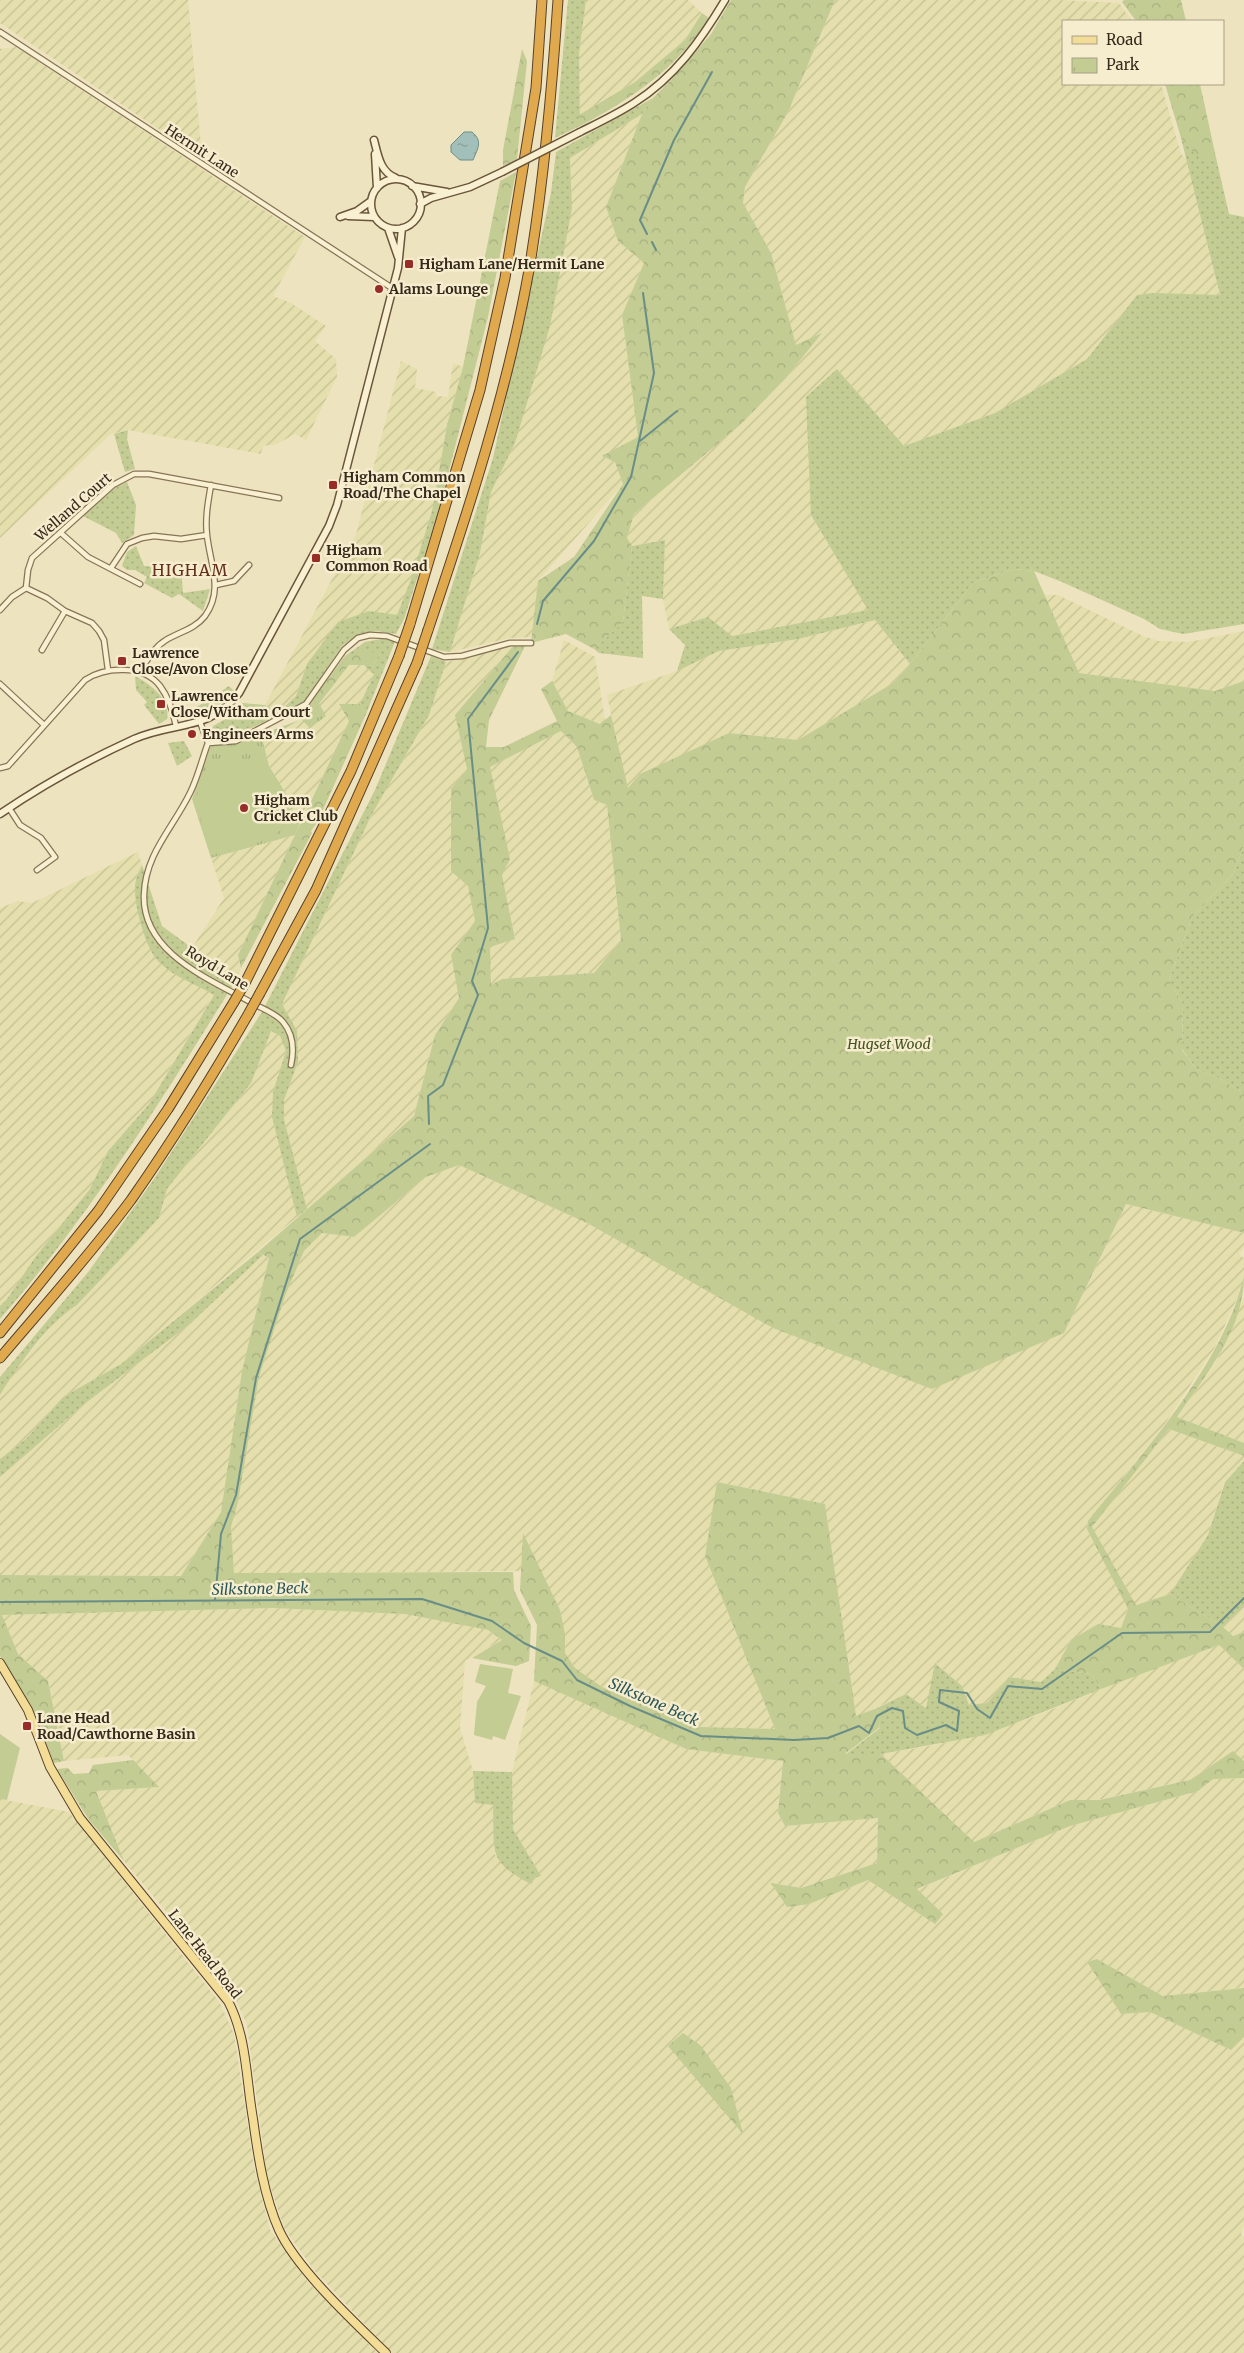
<svg xmlns="http://www.w3.org/2000/svg" width="1244" height="2353" font-family="Merriweather,serif">
<style>
.farmland{fill:url(#farmland-furrows)}
.grass{fill:url(#grass-dots)}
.forest{fill:url(#forest-crowns);fill-rule:evenodd}
.park{fill:url(#park-tufts)}
.garden{fill:#c2cc93}
.water{fill:url(#water-ripples);stroke:#698e87}
.lines{fill:none;stroke-linecap:round;stroke-linejoin:round}
.stream{stroke:#698e87;stroke-width:2}
.street-casing{stroke:#877457;stroke-width:7}
.secondary-casing{stroke:#69553a;stroke-width:9}
.primary-casing{stroke:#55412c;stroke-width:10}
.highway-casing{stroke:#55412c;stroke-width:11}
.street{stroke:#f9f0d2;stroke-width:4.5}
.secondary{stroke:#f9f0d2;stroke-width:6}
.primary{stroke:#f3dc95;stroke-width:8}
.highway{stroke:#e1a94d;stroke-width:9}
.secondary-bridge-casing{stroke:#69553a;stroke-width:9;stroke-linecap:butt}
.highway-bridge-casing{stroke:#55412c;stroke-width:11;stroke-linecap:butt}
.secondary-bridge{stroke:#f9f0d2;stroke-width:6}
.highway-bridge{stroke:#e1a94d;stroke-width:9}
.poi-dot{fill:#972d26;stroke:#f6edce;stroke-width:2}
.labels{text-anchor:middle;stroke-width:5;stroke-linejoin:round;paint-order:stroke}
.street-label{font-size:14px;fill:#362a1c;stroke:#f6edce}
.poi-label{font-size:14px;font-weight:bold;fill:#362a1c;stroke:#f6edce;text-anchor:start}
.park-label{font-size:14px;font-style:italic;fill:#445322;stroke:#f6edce}
.water-label{font-size:15px;font-style:italic;fill:#2b5657;stroke:#f6edce}
.quarter-label{font-size:16px;letter-spacing:1px;fill:#642f1b;stroke:#f6edce}
</style>
<defs>
<pattern id="farmland-furrows" width="10" height="10" patternUnits="userSpaceOnUse" patternTransform="scale(1.25)"><rect width="10" height="10" fill="#e4dfac"/><path d="M-1 1l2-2M0 10L10 0M9 11l2-2" fill="none" stroke="#c4c093"/></pattern>
<pattern id="grass-dots" width="8" height="8" patternUnits="userSpaceOnUse" patternTransform="scale(1.25)"><rect width="8" height="8" fill="#c2cc93"/><path d="M2 2h.1M6 6h.1" fill="none" stroke="#a7af7e" stroke-width="1.8" stroke-linecap="round"/></pattern>
<pattern id="forest-crowns" width="20" height="18" patternUnits="userSpaceOnUse" patternTransform="scale(1.25)"><rect width="20" height="18" fill="#c2cc93"/><path d="M2 6a3 3 0 1 1 6 0M12 15a3 3 0 1 1 6 0" fill="none" stroke="#a7af7e"/></pattern>
<pattern id="park-tufts" width="24" height="20" patternUnits="userSpaceOnUse" patternTransform="scale(1.25)"><rect width="24" height="20" fill="#c2cc93"/><path d="M3 7l-1-3M5 7V3M7 7l1-3M15 17l-1-3M17 17v-4M19 17l1-3" fill="none" stroke="#a7af7e"/></pattern>
<pattern id="water-ripples" width="26" height="14" patternUnits="userSpaceOnUse" patternTransform="scale(1.25)"><rect width="26" height="14" fill="#a2c0b9"/><path d="M2 4q2-2 4 0t4 0M15 11q2-2 4 0t4 0" fill="none" stroke="#859c96"/></pattern>
</defs>
<rect width="100%" height="100%" fill="#eee3bf"/>
<path class="farmland" d="M0 0H188L202 158 0 23Z
M586 0H688L702 13 685 40 635 82 579 115V54Z
M835 0H1059L1119 3 1132 21H1063V84H1161L1181 154 1187 160 1220 296 1152 293 1137 295 1087 359 995 413 904 446 837 369 811 515 869 610 731 636 708 617 669 629 663 599 665 540 632 546 627 538 634 514 740 425 785 379 821 334 796 346 771 253 743 204 745 187 788 112Z
M16 47 305 237 273 296 291 303 326 326 315 341 336 359 337 377 306 440 295 434 277 444 263 446 261 454 128 430 111 434 0 538V49Z
M642 114 606 207 618 241 644 263 622 315 638 437 603 456 615 462 623 484 538 581 532 637 510 638 450 652 480 553 491 492 515 443 572 208 570 158Z
M401 361 417 369 415 388 436 392V396L448 397 453 363 463 367 447 425 432 511 411 579 397 616 369 611 307 664 296 696 279 712 265 705 356 534Z
M1044 595H1058L1143 636 1159 641 1189 642 1244 631V681L1215 691 1079 673Z
M875 620 910 664 893 683 798 740 729 733 627 789 607 695 677 671 719 651 798 639Z
M564 640 595 657 605 720 600 724 568 711 552 681Z
M514 645 455 715 467 769 451 790 475 921 451 955 459 998 435 1035 414 1116 307 1209 284 1119V1100L298 1062 282 1004 372 814 429 715 446 662Z
M349 665H364L374 674 360 704H339L349 721 300 823 290 813 289 799 269 766 263 742 302 719 326 716 318 705Z
M561 731 577 747 594 800 607 805 621 940 594 973 502 979 490 986V946L515 938 502 875 489 767Z
M295 835 238 955 241 968 236 980 192 948 224 898 211 858Z
M138 852 142 865 135 881 144 934 157 960 184 979 214 994 149 1104 108 1151 90 1189 36 1256 7 1299 0 1306V908L18 901 32 903Z
M270 1031 280 1036 286 1051 273 1092 272 1117 297 1217 121 1364 63 1397 27 1438 0 1459V1395L13 1373 62 1314 77 1305 159 1218 167 1189 251 1083Z
M459 1165 589 1224 1064 1333 1126 1204 1244 1233V1247L1239 1255 1244 1258V1276L1241 1290 1215 1347 1163 1427 1088 1521 1087 1529 1128 1608 1121 1628 1071 1640 1055 1669 1041 1682 1009 1677 987 1703 969 1705 962 1686 936 1663 926 1708 906 1694 856 1717 825 1504 718 1482 705 1556 775 1729 701 1727 602 1687 575 1668 565 1653V1634L523 1534 521 1571 234 1574 231 1527 238 1502 259 1377 285 1296 304 1251 322 1233 354 1237 426 1177Z
M263 1255 269 1258 242 1371 221 1512 181 1576 0 1575V1477L83 1405 190 1324Z
M1244 1297V1443L1177 1417 1215 1364Z
M1169 1429 1244 1456V1461L1224 1482 1208 1535 1170 1594 1136 1605 1091 1526Z
M1244 1607V1632L1233 1636 1223 1627Z
M273 1608 405 1614 488 1630 502 1640 465 1661 460 1728 473 1771 475 1803 493 1805 495 1855 534 1878 541 1876 513 1829 512 1772 534 1681 686 1749 783 1761 778 1813 785 1826 878 1818 877 1863 801 1888 772 1883 809 1904 868 1880 935 1924 942 1914 916 1890 1070 1826 1198 1791 1213 1779 1244 1778V1988L1163 1996 1097 1959 1087 1962 1121 2014 1150 2012 1231 2050 1244 2037V2226L1241 2234 1244 2237V2353H392L314 2270 284 2228 267 2176 247 2025 232 1991 124 1861 96 1791 158 1787 128 1755 64 1761 48 1681 18 1654 1 1615Z
M1219 1645 1244 1669V1761L1233 1751 1190 1780 1097 1800H1070L974 1842 881 1754 935 1745 1031 1718 1118 1682Z
M0 1799 69 1812 220 2003 234 2034 254 2167 270 2230 308 2282 378 2353H0Z"/>
<path class="grass" d="M568 0H586L579 54 580 126 555 138Z
M653 98 642 114 570 158 572 208 550 326 515 443 491 492 480 553 450 652 432 649 493 458 551 193 556 152Z
M1181 138 1198 156 1217 162 1229 214 1244 217V624L1183 634 1160 629 1144 619 1062 582 1034 571 1013 569 973 583 910 664 875 620 798 639 719 651 677 671 685 645 669 629 708 617 732 636 868 610 811 515 806 397 837 369 904 446 995 413 1087 359 1137 295 1152 293 1220 295Z
M128 430 127 439 135 469 125 472 114 434Z
M127 482 136 505 134 535 122 543 116 533 83 516 115 488Z
M439 510 404 619 396 634 376 631 359 634 342 646 304 702 235 736H210L213 726 229 717 243 703 265 705 279 712 296 696 307 664 338 622 369 611 397 615 411 579 432 511Z
M665 540 663 599 642 596 643 658 599 653 594 649 623 622 632 546Z
M136 546 144 566 181 569 183 593 210 589 203 611 179 594 172 598 144 583 147 577 135 570H127L122 566 127 552Z
M386 638 396 639 366 714 360 704 374 674 370 671 381 653 345 656 365 642Z
M431 656 446 662 429 715 372 814 282 1004 297 1031 298 1062 284 1100V1119L307 1209 297 1217 272 1117 273 1092 286 1051 280 1036 271 1031 251 1083 167 1189 159 1218 77 1305C47 1324 19 1364 0 1395V1377L89 1271 154 1179 262 1012 375 790Z
M135 676C150 684 171 699 167 719L159 724 144 705 147 702 136 690Z
M229 686 234 691C219 707 205 717 183 719L180 715 200 705Z
M184 741 192 756 177 766 168 743Z
M1244 845V1093L1218 1078 1197 1070 1182 1049 1183 1005 1169 980 1192 917 1234 873Z
M142 865 162 926 236 980C164 1097 91 1214 0 1319V1306L7 1299 36 1256 90 1189 108 1151 149 1104 214 995C196 984 173 977 158 961 145 948 131 897 136 880 137 875 140 870 142 865Z
M258 1252 263 1255 190 1324 83 1405 0 1477V1459L27 1438 63 1397 121 1364Z
M1244 1461V1607L1223 1627 1170 1594 1208 1535 1225 1482Z
M935 1663 962 1686 969 1705 987 1703 1009 1677 1041 1682 1055 1669 1092 1674 1101 1689 985 1735 881 1754 845 1755 880 1728 877 1708 906 1694 926 1708Z
M473 1771 512 1772 513 1829 541 1876 534 1878 531 1884C486 1861 495 1851 493 1805L475 1803Z"/>
<path class="forest" d="M731 0H835L788 112 745 187 743 203 771 253 796 345 822 333 785 379 740 425 634 514 627 538 632 546 623 622 594 649 566 634 531 643 538 581 574 557 623 484 615 462 602 456 638 437 622 315 644 263 618 241 606 207 642 114 653 98 671 80 711 34Z
M1124 0H1181L1186 21H1136L1122 2Z
M702 13 709 18C677 69 631 99 580 126L579 115 635 82 685 40Z
M522 49 527 61 517 159 503 166V150Z
M1165 84H1200L1217 162 1198 157 1181 138Z
M516 172 488 317 439 510 432 511 447 425 463 367 500 181Z
M1013 569 1034 571 1079 673 1215 691 1244 681V845L1234 873 1192 917 1169 980 1183 1005 1182 1050 1197 1070 1218 1078 1244 1093V1233L1126 1204 1064 1333 932 1389 773 1328 589 1224 459 1165 426 1177 354 1237 322 1233 304 1251 285 1296 259 1377 238 1502 231 1527 234 1573 513 1572 514 1590 531 1626 529 1661 516 1666 472 1658 502 1640 488 1630 405 1614 273 1608 2 1615 18 1654 48 1681 64 1761 54 1763 32 1707 0 1656V1575L181 1576 221 1512 242 1371 269 1258 258 1252 414 1116 435 1035 459 998 451 955 475 921 468 886 451 871V789L467 769 455 715 514 645 525 646 489 720 486 747H504L557 721 541 689 552 681 568 711 600 724 611 715 628 788 640 774 729 733 798 740 893 683 910 664 973 583ZM561 731 577 747 594 800 607 805 621 940 594 973 502 979 491 985 490 947 515 939 502 875 510 859 490 767Z
M363 651 381 653 370 671 364 665H349L318 705 315 696 345 656Z
M339 704H360L366 714 318 821 311 831 312 833 241 968 238 955 349 721Z
M1244 1276C1244 1329 1206 1375 1177 1417L1244 1443V1456L1169 1429 1092 1527 1136 1605 1170 1594 1223 1627 1233 1636 1244 1632V1669L1219 1645 1101 1689 1092 1674 1055 1669 1071 1640 1098 1624 1121 1628 1128 1609 1087 1529 1088 1521C1143 1453 1224 1363 1244 1276Z
M717 1482 825 1504 856 1716 877 1708 880 1727 845 1754H881L974 1842 1070 1800H1099L1190 1780 1233 1751 1244 1761V1778L1213 1779 1198 1791 1070 1826 917 1889 943 1914 935 1924 868 1880 809 1904 787 1907 771 1883 801 1888 877 1863 878 1818 785 1826 778 1813 783 1761 686 1749 534 1681 537 1625 520 1590 523 1533 560 1610 565 1634V1653L575 1668 602 1687 701 1727 775 1729 705 1556Z
M133 1760 159 1787 96 1791 124 1861 89 1820 57 1769 68 1768 73 1774 89 1773 93 1765Z
M1097 1959 1163 1996 1244 1988V2037L1231 2050 1150 2012 1121 2014 1087 1962Z
M683 2033 701 2046 731 2088 743 2134 668 2046Z"/>
<path class="park" d="M315 696 326 716 310 728 301 719 263 742 269 766 289 799 290 813 300 823 295 835 211 858 192 799 211 745 236 744 302 719Z"/>
<path class="garden" d="M242 759C265 759 268 766 280 784 302 820 283 836 248 845 236 849 226 852 215 845 206 840 203 829 201 819 189 782 208 767 242 759Z
M480 1664 513 1669 508 1693 521 1696 505 1740 493 1736 492 1740 474 1735 477 1702 486 1686 475 1682Z
M0 1734 20 1748 7 1800 0 1799Z"/>
<path class="water" d="M464 132H472C483 141 478 148 473 160H460L451 152V145Z"/>
<g class="lines">
<path class="stream" d="M647 234 640 220 674 140 712 72
M652 242 656 250
M640 441 677 411
M537 624 543 601 594 541 631 477 654 373 643 293
M429 1124 428 1096 443 1085 478 995 472 981 488 928 468 719 518 652
M215 1600 221 1534 236 1495 256 1378 300 1239 430 1144
M0 1602 422 1599 492 1621 524 1643 562 1661 577 1680 630 1706 701 1736 794 1740 828 1738 859 1726 869 1733 877 1716 892 1708 903 1711 905 1728 917 1735 946 1725 957 1731 959 1711 939 1702 940 1690 967 1693 977 1709 990 1718 1008 1686 1042 1689 1122 1633 1210 1632 1244 1598"/>
<defs>
<path id="street" d="M0 32 392 288
M62 534 88 557 140 584
M111 568 127 544 142 538 154 536 181 539 207 535
M216 585 234 581 249 565
M26 588 28 570 32 558 113 485 134 474H149L279 498
M0 610 12 597 26 588 47 598 65 611 92 623 99 631 104 640 108 670
M42 650 65 611
M139 672C147 661 154 647 166 640 179 632 195 629 205 616 224 590 210 564 207 535 205 518 208 502 211 485
M0 684 43 724
M200 722 208 743 236 741 306 704 344 650 358 638 370 635 387 636 444 657 462 656 510 643H531
M208 743C202 759 198 777 190 793 173 828 145 854 144 895 142 954 212 980 254 1004 263 1009 277 1014 283 1022 294 1035 294 1051 291 1065
M0 768 8 766 85 680C105 667 143 664 160 686 169 698 173 711 176 726
M9 808 20 825 41 838 55 857 37 870"/>
<path id="secondary" d="M580 132C598 123 617 114 634 103 675 77 701 40 725 0
M374 140C378 155 380 172 396 178
M375 154 377 188
M371 204a25 25 0 1 1 50 0a25 25 0 1 1-50 0Z
M412 186 447 192
M420 204 431 198 470 187 502 172
M348 216 374 217
M340 217 357 211 371 201
M388 228 398 257
M0 814C41 786 88 760 134 739 175 721 209 732 239 693L329 526 337 505 398 268 402 228"/>
<path id="primary" d="M0 1663 28 1710 50 1767 80 1818 228 2001C247 2037 246 2079 253 2119 258 2156 264 2196 279 2230 297 2269 354 2322 386 2353"/>
<path id="highway" d="M410 624 480 390 505 278 536 88 542 0
M428 630C468 512 507 393 529 270 544 181 552 90 558 0
M245 983 351 771 399 656
M260 993 316 890 417 663
M0 1333 98 1211 168 1109 234 1002
M0 1358C44 1306 90 1255 131 1200 173 1140 212 1077 249 1013"/>
</defs>
<use href="#street" class="street-casing"/>
<use href="#secondary" class="secondary-casing"/>
<use href="#primary" class="primary-casing"/>
<use href="#highway" class="highway-casing"/>
<use href="#street" class="street"/>
<use href="#secondary" class="secondary"/>
<use href="#primary" class="primary"/>
<use href="#highway" class="highway"/>
<defs>
<path id="secondary-bridge" d="M502 172 580 132"/>
<path id="highway-bridge" d="M399 656 410 624
M417 663 428 630
M234 1002 245 983
M249 1013 260 993"/>
</defs>
<use href="#secondary-bridge" class="secondary-bridge-casing"/>
<use href="#highway-bridge" class="highway-bridge-casing"/>
<use href="#secondary-bridge" class="secondary-bridge"/>
<use href="#highway-bridge" class="highway-bridge"/>
</g>
<g class="poi-dot">
<rect x="404" y="259" width="10" height="10" rx="2.5"/>
<circle cx="379" cy="289" r="5"/>
<rect x="328" y="480" width="10" height="10" rx="2.5"/>
<rect x="311" y="553" width="10" height="10" rx="2.5"/>
<rect x="117" y="656" width="10" height="10" rx="2.5"/>
<rect x="156" y="699" width="10" height="10" rx="2.5"/>
<circle cx="192" cy="734" r="5"/>
<circle cx="244" cy="808" r="5"/>
<rect x="22" y="1721" width="10" height="10" rx="2.5"/>
</g>
<g class="labels">
<g class="street-label">
<text transform="translate(202 151) rotate(33)" y="5">Hermit Lane</text>
<text transform="translate(73 507) rotate(-41)" y="5">Welland Court</text>
<text transform="translate(217 968) rotate(31)" y="5">Royd Lane</text>
<text transform="translate(205 1954) rotate(52)" y="5">Lane Head Road</text>
</g>
<g class="poi-label">
<text x="419" y="269">Higham Lane/Hermit Lane</text>
<text x="389" y="294">Alams Lounge</text>
<text x="343" y="482">Higham Common<tspan x="343" dy="16">Road/The Chapel</tspan></text>
<text x="326" y="555">Higham<tspan x="326" dy="16">Common Road</tspan></text>
<text x="132" y="658">Lawrence<tspan x="132" dy="16">Close/Avon Close</tspan></text>
<text x="171" y="701">Lawrence<tspan x="171" dy="16">Close/Witham Court</tspan></text>
<text x="202" y="739">Engineers Arms</text>
<text x="254" y="805">Higham<tspan x="254" dy="16">Cricket Club</tspan></text>
<text x="37" y="1723">Lane Head<tspan x="37" dy="16">Road/Cawthorne Basin</tspan></text>
</g>
<g class="park-label">
<text x="889" y="1049">Hugset Wood</text>
</g>
<g class="water-label">
<text transform="translate(260 1589) rotate(-1)" y="5">Silkstone Beck</text>
<text transform="translate(654 1702) rotate(24)" y="5">Silkstone Beck</text>
</g>
<g class="quarter-label">
<text x="190" y="576">HIGHAM</text>
</g>
</g>
<rect x="1062" y="20" width="162" height="65" fill="#f6edce" stroke="#a99f87"/>
<rect x="1072" y="36" width="25" height="8" fill="#f3dc95" stroke="#a99f87"/>
<text x="1106" y="45" font-size="15" fill="#362a1c">Road</text>
<rect x="1072" y="58" width="25" height="15" fill="url(#park-tufts)" stroke="#a99f87"/>
<text x="1106" y="70" font-size="15" fill="#362a1c">Park</text>
</svg>
